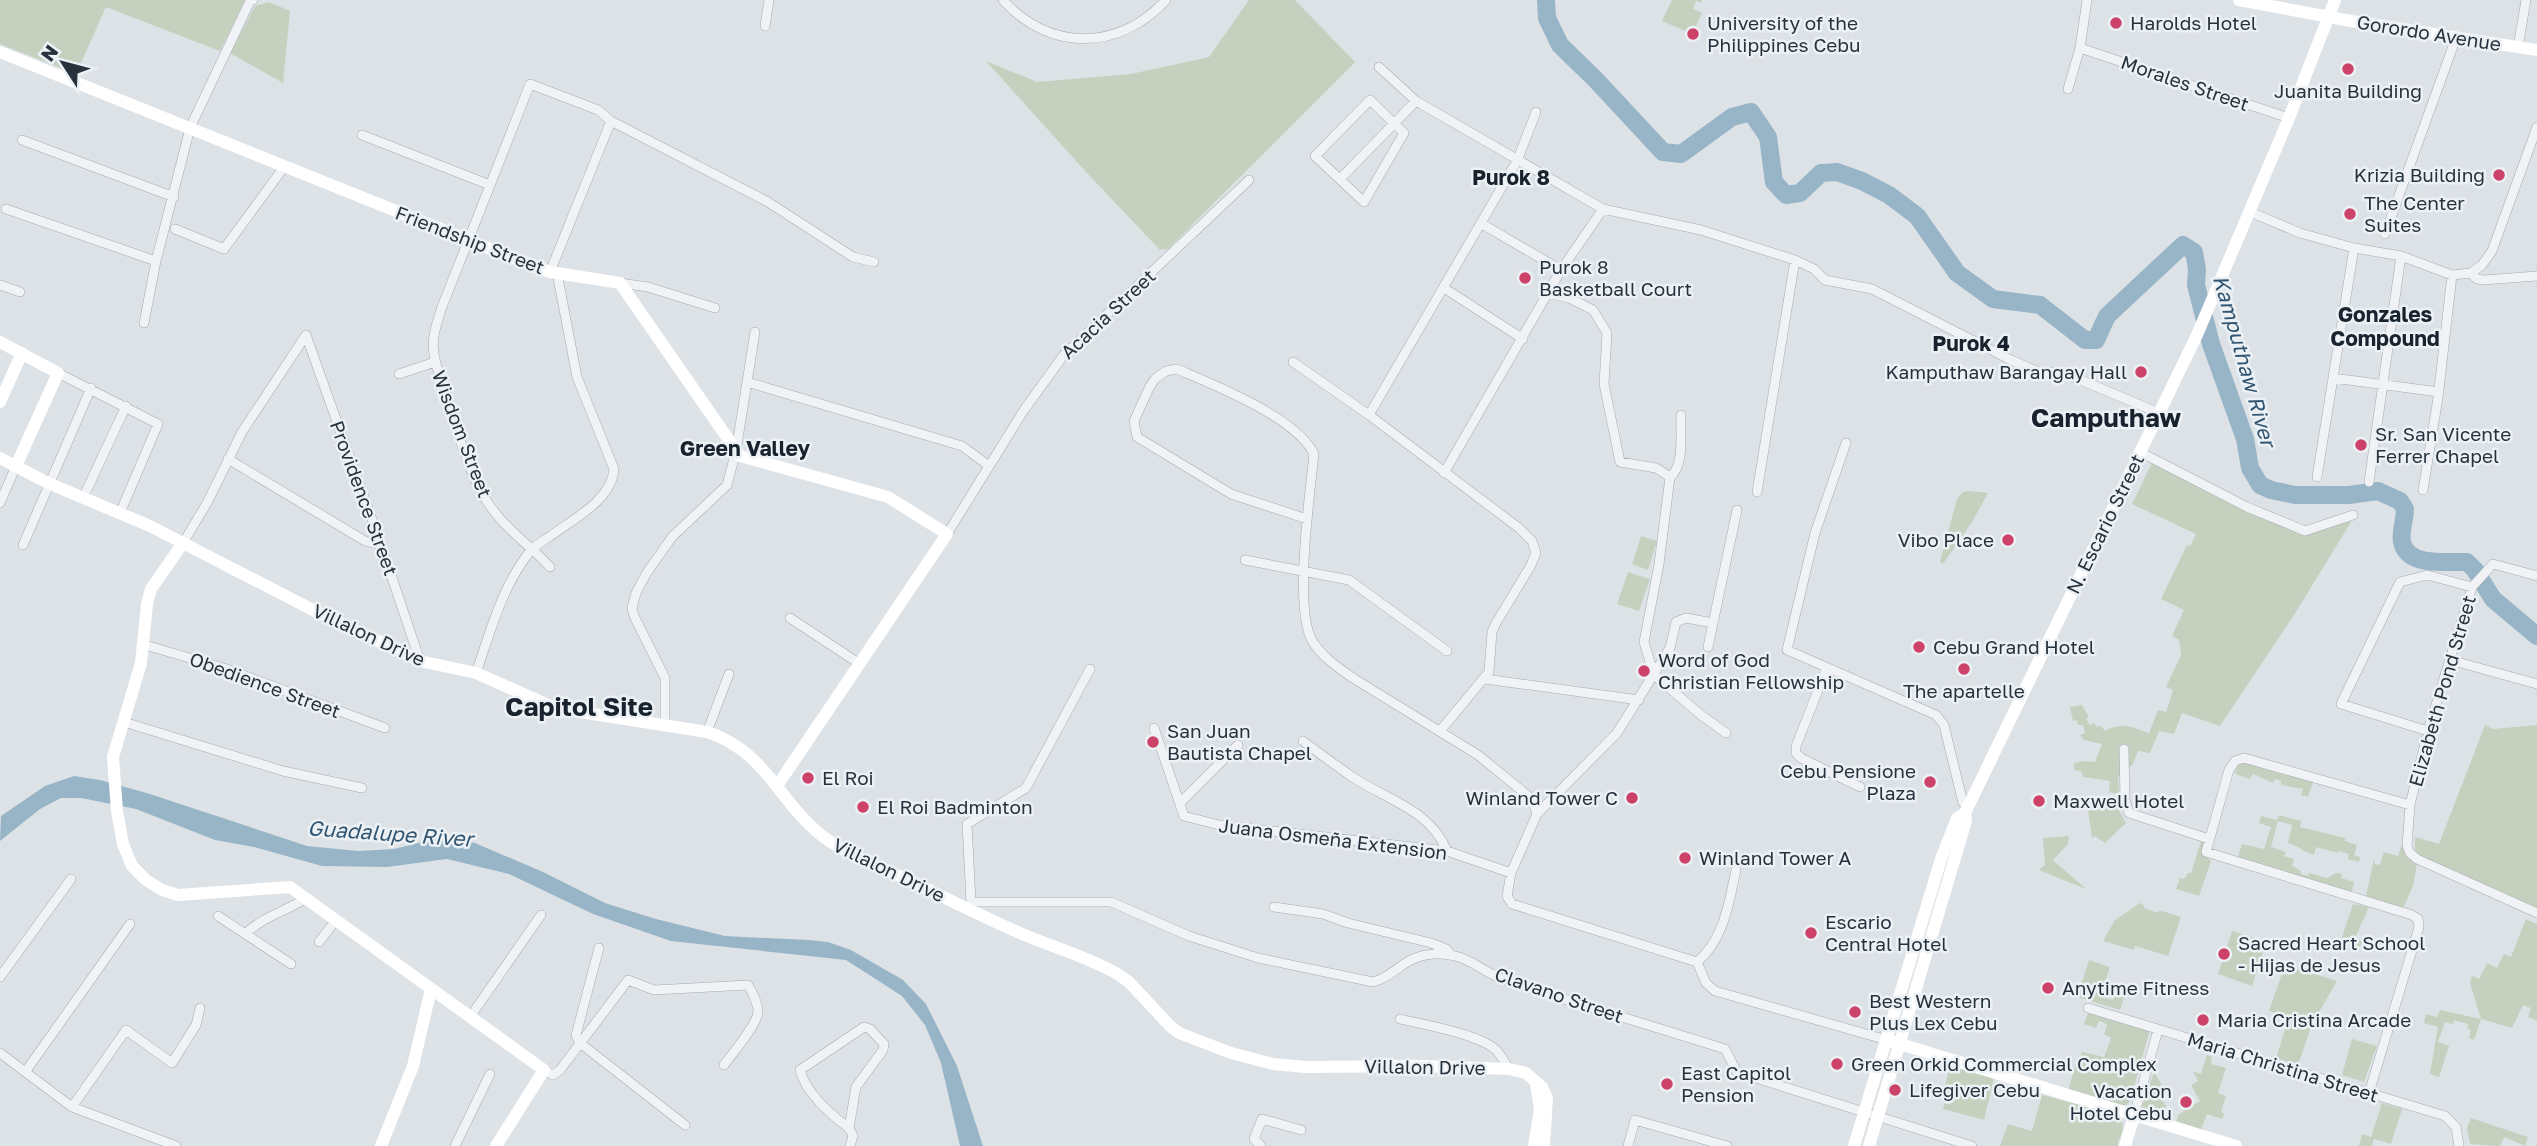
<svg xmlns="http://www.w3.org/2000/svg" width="2537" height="1146" font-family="'Golos Text',sans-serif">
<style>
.green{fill:#c5d1be}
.water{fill:#98b5c7}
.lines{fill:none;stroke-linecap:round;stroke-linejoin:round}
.river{stroke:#98b5c7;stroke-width:18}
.street-casing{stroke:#a3aab1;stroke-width:10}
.street{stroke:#f0f2f5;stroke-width:9}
.secondary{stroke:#fff;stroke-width:12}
.poi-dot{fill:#cc4269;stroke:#ecf1f5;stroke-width:2.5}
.labels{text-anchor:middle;stroke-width:5;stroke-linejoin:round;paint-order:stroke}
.poi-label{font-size:19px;fill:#27323d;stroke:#ecf1f5;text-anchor:start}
.street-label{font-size:19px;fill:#27323d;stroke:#ecf1f5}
.neighbourhood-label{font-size:21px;font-weight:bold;fill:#19232e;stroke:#ecf1f5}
.water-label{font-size:21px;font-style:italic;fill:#325671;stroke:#ecf1f5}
.district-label{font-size:26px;font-weight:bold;fill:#19232e;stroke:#ecf1f5}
</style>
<rect width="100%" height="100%" fill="#dde2e7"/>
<path class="green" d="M0 0H245L220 51 106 7 76 74 0 44Z
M1249 0H1295L1355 62 1168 249 1160 250 1086 172 986 61 1037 82 1131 74 1209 57Z
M1672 0H1702L1701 3 1696 1 1693 9 1702 13 1696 26 1700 28 1697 36 1662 21Z
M269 2 290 11 283 83 230 53 255 6Z
M2154 459 2309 532 2341 520 2351 522 2294 615 2220 726 2182 713 2174 734 2159 731 2150 753 2138 751 2133 764 2118 777 2119 794 2109 792 2110 781 2083 777 2081 771 2074 770V763L2085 761 2095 762 2102 744 2084 740 2080 735 2085 733 2083 725H2078L2077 720 2073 721 2070 707 2082 705 2089 717 2086 719 2090 725 2094 723 2097 727 2100 725 2105 731C2121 721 2132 727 2149 733L2158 710 2166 712 2173 690 2166 687 2181 655 2179 640 2172 636 2184 610 2161 599 2187 545 2190 546 2196 534 2132 504Z
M1968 491 1988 493 1972 522 1943 564 1940 562 1957 499 1963 492Z
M1641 536 1657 541 1648 570 1632 564Z
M1628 572 1650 579 1639 611 1617 604Z
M2485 725 2493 729 2537 725V909L2424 863 2415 852V837L2439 844Z
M2247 761 2313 782 2308 797 2301 795 2303 789 2281 785V781L2275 779 2273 783 2253 774 2250 779 2235 774 2237 766Z
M2086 797 2107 801V804L2117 806 2126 823 2105 843 2095 836 2092 838Z
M2279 815 2301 821 2300 827 2345 838V841L2357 845 2354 855 2360 857 2359 862 2348 859 2349 854 2339 851 2338 853 2316 847 2314 855C2304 852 2298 846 2288 843L2292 825 2278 821 2271 847 2286 852 2284 856 2294 859 2292 866 2301 871V874L2308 876 2309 873 2327 878 2336 873 2342 874 2341 878 2354 882 2352 892 2238 857 2242 844 2264 849 2271 827 2259 823 2261 816 2277 820Z
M2069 836 2068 844 2053 860 2086 889 2039 870 2045 865 2043 838Z
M2202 838 2205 841 2206 856 2211 861 2199 896 2176 889 2180 878 2184 879 2188 873H2191Z
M2402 844 2407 856 2417 864 2413 886 2403 908 2366 896 2374 859 2375 864 2380 865 2384 852 2398 856Z
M2140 903 2144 905V908L2158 913 2159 910 2181 917 2168 956 2135 946 2134 950 2103 941 2115 920Z
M2353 904 2369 907 2355 938 2364 942 2362 947 2341 940Z
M2526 919 2537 924V1021L2528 1017 2531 1008 2523 1005 2512 1028 2481 1019 2474 1040 2469 1038 2471 1030 2467 1028 2468 1024 2454 1020 2453 1024 2445 1022 2438 1042 2449 1046 2439 1077 2430 1074 2438 1027 2424 1023 2426 1014 2437 1017 2440 1010 2481 1019 2470 983 2472 976 2479 979 2487 963 2497 968 2504 954 2511 957Z
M2232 931 2266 942 2252 986 2218 974Z
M2089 960 2110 967 2100 996 2113 1000 2116 994 2124 997 2120 1010 2077 997Z
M2285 965 2337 981 2312 1024 2298 1065 2276 1058 2289 1017 2269 1011Z
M2089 1011 2150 1030 2130 1101 2126 1105H2120L2068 1091 2077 1060 2080 1061 2082 1052 2104 1057 2111 1038 2104 1034 2107 1024 2099 1021 2096 1028 2084 1024Z
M2352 1039 2377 1046 2364 1082 2342 1075Z
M2207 1055 2212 1057 2211 1064 2226 1068 2218 1093 2226 1096 2221 1112 2224 1114 2222 1119 2207 1114 2201 1130 2176 1121 2179 1114 2200 1101 2191 1085 2198 1081 2193 1071 2201 1074Z
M1950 1066 1994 1078 1984 1120 1943 1109 1946 1098 1942 1097Z
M2154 1072 2166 1092 2160 1096 2166 1106 2162 1117 2141 1110Z
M2042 1095 2118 1115C2127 1125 2121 1134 2117 1146H2000L2008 1124 2032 1131Z
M2382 1103 2402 1109 2391 1144 2374 1139 2372 1146H2359L2362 1134 2371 1137Z
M2471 1118 2528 1137 2525 1146 2504 1137 2500 1146 2470 1144 2467 1128Z"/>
<path class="water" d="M74 776 100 780 150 794 307 846 358 851 394 849 446 836 475 843 543 872 605 903 656 919 725 936 808 940 828 942 851 950 903 980 926 1004 957 1066 983 1146H960L941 1063 925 1025 902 996 846 960 671 941 593 914 509 874 447 859 387 867 322 866 254 847 215 840 136 809 81 798H61L40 809 0 841 1 816 45 786Z"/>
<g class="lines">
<path class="river" d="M1546 0 1547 18 1560 45 1596 80 1663 152 1681 154 1732 117 1751 112 1768 137 1774 182 1786 195 1800 193 1821 173 1837 172 1862 181 1889 195 1917 216 1957 273 1993 299 2040 305 2085 340H2096L2107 316 2183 245 2194 252 2197 269 2196 285 2211 344 2245 439 2250 468 2260 485 2271 490 2295 495H2349L2378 491 2400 501 2405 509C2405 519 2400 533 2402 542 2408 568 2447 561 2467 562L2475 570 2493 599 2537 636"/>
<defs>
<path id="street" d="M1003 0C1049 52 1120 51 1166 0
M765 26 769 0
M2518 47 2526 0
M2080 48 2289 118
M1379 67 1416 101 1603 209 1701 230 1795 260 1814 269 1825 280 1872 289 2011 360 2039 372 2064 373 2159 413
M2068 89 2080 48 2087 0
M1370 100 1404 133 1364 202 1315 156Z
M362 135 490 185
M22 140 174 197
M1340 179 1416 101
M6 209 156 261
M2250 212 2300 233 2354 248 2401 256 2452 275 2471 273 2482 265 2492 251 2537 127
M1482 224 1561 270
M175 229 224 249 284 167
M2385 234 2456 38
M550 272 611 121
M2471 273 2477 279 2484 280 2537 276
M620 283 648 287 715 308
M0 285 20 292
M1444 288 1523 339
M1548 293 1569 298 1593 310 1607 333 1604 384 1620 462 1656 468 1670 477
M144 323 156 261 190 128 250 1 253 0
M306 335 381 545 420 661
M1293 362 1369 415 1519 528 1532 541 1536 553 1530 567 1496 623 1492 632 1489 672 1440 731
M58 373 158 424 120 513
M399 374 435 362
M2333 378 2439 392
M747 382 962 446 989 466
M1369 415 1517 161 1536 112
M1681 415C1680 433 1685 466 1670 477L1659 564 1644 642 1646 649 1654 675 1701 715 1726 733
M1846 443 1815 533 1787 650 1936 715 1944 725 1963 803 1968 807
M2140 452 2247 507 2305 531 2353 515
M228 459 365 541 381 545
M1444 473 1561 270 1603 209
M2317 477 2354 248
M2369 482 2401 256
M2423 490 2438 398 2452 275
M1757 492 1795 260
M83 498 126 406
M0 503 16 466
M1307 519 1231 494 1137 437 1134 421 1150 386 1155 379 1166 371 1177 369C1214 385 1296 417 1314 454 1310 494 1293 612 1313 642 1323 658 1339 668 1353 678L1478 755 1532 799 1537 814
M947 534 1024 410 1063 356 1249 180
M183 543 207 503 242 432 306 335
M23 545 91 388
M1245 560 1349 580 1447 651
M550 567C532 547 509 532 493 510 470 481 458 431 446 396 442 382 436 368 434 354 431 338 437 323 442 307L530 84 598 110 611 121 768 202 853 257 874 262
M2537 576 2493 564 2472 587 2428 731 2410 805 2407 846 2410 853 2417 859 2537 913
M790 618 860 664
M145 645 227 669 385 728
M1708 647 1737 510
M2450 660 2537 684
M1827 668 1796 746V753L1801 758 1860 787
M476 673C491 630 502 586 531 550 536 545 543 541 549 537 572 520 612 500 614 469L577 377 557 273
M1485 679 1639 700
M124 722 283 771 362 788
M665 726V678L634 616 632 608 636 593 646 574 672 537 727 485 736 451 755 332
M1154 728 1184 816 1219 825 1447 851 1511 873
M2428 731 2341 704 2400 582 2427 575 2472 587
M707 732 729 674
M1303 741C1319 753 1335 765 1351 776 1386 800 1430 809 1447 851
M2124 749 2125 800 2129 813 2209 839
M1180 803 1238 745
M971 902H1111L1189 936 1258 958 1373 982C1398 975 1402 956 1435 954 1469 953 1477 970 1505 980 1578 1004 1652 1026 1725 1049L1737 1072 1972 1146
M969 907 971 902 967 824 1026 788 1090 669
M1274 907 1323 914 1348 923 1431 943 1446 949 1451 955
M218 916 291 964
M245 934C264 916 285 912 306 898
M319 942 336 920
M599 948 576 1035 580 1043 685 1125
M1697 962 1512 904 1507 896 1511 873 1537 814 1617 733 1670 648 1676 622 1686 618 1713 623
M1697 962 1706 983 1715 991 1887 1040
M1697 962C1724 940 1729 902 1736 870
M0 977 71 879
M2088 1008 2445 1116 2456 1127 2459 1146
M470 1017 541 915
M1400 1019C1424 1025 1479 1034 1496 1050 1501 1055 1505 1063 1509 1069
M0 1053 72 1107 176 1146
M544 1070 553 1075 560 1070 628 980 654 990 748 985C752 991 758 1004 758 1012 757 1025 732 1054 724 1065
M26 1071 130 924
M2369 1093 2419 927 2418 919 2412 915 2206 852 2229 770 2235 761 2244 758 2410 805
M72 1107 126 1030 172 1063 196 1025 200 1008
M2134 1116 2158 1030
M849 1128C831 1115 805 1092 800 1070L864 1027 870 1029 884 1044 883 1050 856 1087 849 1128 853 1136 850 1146
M455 1146 490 1074
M1261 1146 1254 1139 1262 1119 1301 1130
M1628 1146 1635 1120 1727 1146"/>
</defs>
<use href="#street" class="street-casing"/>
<use href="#street" class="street"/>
<path class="secondary" d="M2239 0 2351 21 2537 50
M0 52 523 262 550 272 620 283 740 456 888 497 947 534 777 786
M0 342 58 373 16 466
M0 402 22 353
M0 458 48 483 150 526 311 609 420 661 476 673 555 708 707 732C767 751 779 804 825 838 848 855 879 867 906 879 946 898 986 919 1027 936 1056 948 1087 957 1116 973L1129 982 1170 1026 1179 1033 1231 1053 1273 1064 1306 1067 1423 1066 1509 1069 1526 1073 1542 1087 1547 1098 1544 1146
M183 543 151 589 147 604 141 663 113 757 117 811 123 844 132 866 146 880 162 890 178 895 290 887 544 1070 496 1146
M1887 1040 2236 1146
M381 1146 413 1066 431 989
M1534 1146 1540 1109 1536 1083
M1854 1146 1941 859 1957 818 1965 813
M1869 1146 1966 821 1965 813 2197 335 2289 118 2335 0
M2125 1146 2134 1116"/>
</g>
<g class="poi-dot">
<circle cx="2116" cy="23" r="7"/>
<circle cx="1693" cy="34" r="7"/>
<circle cx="2348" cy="69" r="7"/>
<circle cx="2499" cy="175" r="7"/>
<circle cx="2350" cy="214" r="7"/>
<circle cx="1525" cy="278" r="7"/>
<circle cx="2141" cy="372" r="7"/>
<circle cx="2361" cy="445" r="7"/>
<circle cx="2008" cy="540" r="7"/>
<circle cx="1919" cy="647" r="7"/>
<circle cx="1964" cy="669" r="7"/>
<circle cx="1644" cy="671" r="7"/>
<circle cx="1153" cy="742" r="7"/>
<circle cx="808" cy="778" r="7"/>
<circle cx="1930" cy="782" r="7"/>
<circle cx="1632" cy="798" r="7"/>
<circle cx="2039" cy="801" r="7"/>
<circle cx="863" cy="807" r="7"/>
<circle cx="1685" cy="858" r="7"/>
<circle cx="1811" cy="933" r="7"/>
<circle cx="2224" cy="954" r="7"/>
<circle cx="2048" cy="988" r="7"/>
<circle cx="1855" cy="1012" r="7"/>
<circle cx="2203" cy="1020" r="7"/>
<circle cx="1837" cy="1064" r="7"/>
<circle cx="1667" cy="1084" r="7"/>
<circle cx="1895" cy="1090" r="7"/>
<circle cx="2186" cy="1102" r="7"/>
</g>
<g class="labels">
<g class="poi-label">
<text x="1707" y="30">University of the<tspan x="1707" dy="22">Philippines Cebu</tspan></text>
<text x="2130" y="30">Harolds Hotel</text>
<text x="2348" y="98" text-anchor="middle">Juanita Building</text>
<text x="2485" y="182" text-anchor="end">Krizia Building</text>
<text x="2364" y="210">The Center<tspan x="2364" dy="22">Suites</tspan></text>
<text x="1539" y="274">Purok 8<tspan x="1539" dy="22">Basketball Court</tspan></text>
<text x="2127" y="379" text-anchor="end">Kamputhaw Barangay Hall</text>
<text x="2375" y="441">Sr. San Vicente<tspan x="2375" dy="22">Ferrer Chapel</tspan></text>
<text x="1994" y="547" text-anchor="end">Vibo Place</text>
<text x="1933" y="654">Cebu Grand Hotel</text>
<text x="1658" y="667">Word of God<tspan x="1658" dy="22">Christian Fellowship</tspan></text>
<text x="1964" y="698" text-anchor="middle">The apartelle</text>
<text x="1167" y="738">San Juan<tspan x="1167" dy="22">Bautista Chapel</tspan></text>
<text x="1916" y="778" text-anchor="end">Cebu Pensione<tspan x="1916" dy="22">Plaza</tspan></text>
<text x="822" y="785">El Roi</text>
<text x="1618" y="805" text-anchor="end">Winland Tower C</text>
<text x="2053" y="808">Maxwell Hotel</text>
<text x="877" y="814">El Roi Badminton</text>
<text x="1699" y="865">Winland Tower A</text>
<text x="1825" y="929">Escario<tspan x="1825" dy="22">Central Hotel</tspan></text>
<text x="2238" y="950">Sacred Heart School<tspan x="2238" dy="22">- Hijas de Jesus</tspan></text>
<text x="2062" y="995">Anytime Fitness</text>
<text x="1869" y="1008">Best Western<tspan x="1869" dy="22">Plus Lex Cebu</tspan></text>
<text x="2217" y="1027">Maria Cristina Arcade</text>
<text x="1851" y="1071">Green Orkid Commercial Complex</text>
<text x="1681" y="1080">East Capitol<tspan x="1681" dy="22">Pension</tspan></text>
<text x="1909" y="1097">Lifegiver Cebu</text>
<text x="2172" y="1098" text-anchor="end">Vacation<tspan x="2172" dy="22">Hotel Cebu</tspan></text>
</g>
<g class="street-label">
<text transform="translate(2429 33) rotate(9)" y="7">Gorordo Avenue</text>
<text transform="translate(2185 83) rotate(19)" y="7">Morales Street</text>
<text transform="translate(470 240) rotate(21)" y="7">Friendship Street</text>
<text transform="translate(1108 314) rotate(-43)" y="7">Acacia Street</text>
<text transform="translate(462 434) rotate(69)" y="7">Wisdom Street</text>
<text transform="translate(364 498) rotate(70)" y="7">Providence Street</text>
<text transform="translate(2105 524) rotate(-64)" y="7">N. Escario Street</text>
<text transform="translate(369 635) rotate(25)" y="7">Villalon Drive</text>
<text transform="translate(265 685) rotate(20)" y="7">Obedience Street</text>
<text transform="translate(2442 691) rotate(-74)" y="7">Elizabeth Pond Street</text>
<text transform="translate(1333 839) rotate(7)" y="7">Juana Osmeña Extension</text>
<text transform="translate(889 870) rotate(26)" y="7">Villalon Drive</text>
<text transform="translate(1559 995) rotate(19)" y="7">Clavano Street</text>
<text transform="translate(1425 1067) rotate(1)" y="7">Villalon Drive</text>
<text transform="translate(2283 1067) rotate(17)" y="7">Maria Christina Street</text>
</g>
<g class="neighbourhood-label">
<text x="1511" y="185">Purok 8</text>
<text x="2385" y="322">Gonzales<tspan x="2385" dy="24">Compound</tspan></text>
<text x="1971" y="351">Purok 4</text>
<text x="745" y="456">Green Valley</text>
</g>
<g class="water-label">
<text transform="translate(2244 361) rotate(74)" y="7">Kamputhaw River</text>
<text transform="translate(390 834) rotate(4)" y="7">Guadalupe River</text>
</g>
<g class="district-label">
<text x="2106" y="427">Camputhaw</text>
<text x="579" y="716">Capitol Site</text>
</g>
</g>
<g transform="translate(63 63) rotate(306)" stroke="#ecf1f5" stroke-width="5" paint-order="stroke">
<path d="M0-5L12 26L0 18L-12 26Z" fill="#27323d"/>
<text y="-10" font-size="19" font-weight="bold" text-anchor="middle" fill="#27323d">N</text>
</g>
</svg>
